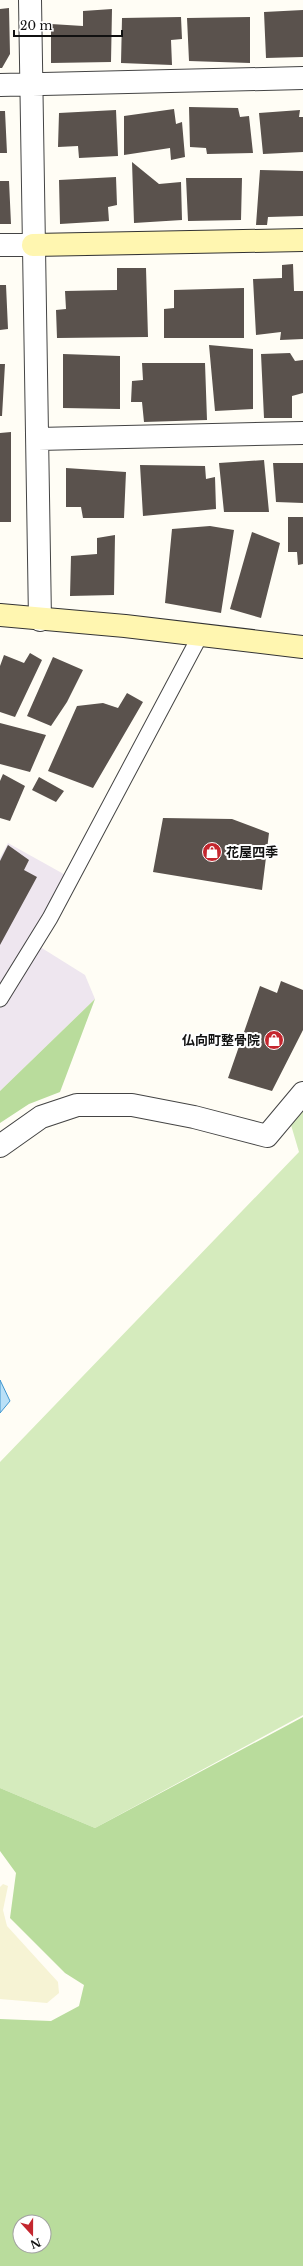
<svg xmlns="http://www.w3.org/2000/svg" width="303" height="2266" font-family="'Libre Baskerville','Noto Sans JP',serif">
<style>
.industrial{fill:#eee6ef}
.farmland{fill:#f6f3d4}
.green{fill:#d5ebbd}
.forest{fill:#b9dc9c;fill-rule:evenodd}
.water{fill:#b9e0f7;stroke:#3f96cf}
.building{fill:#5a524d}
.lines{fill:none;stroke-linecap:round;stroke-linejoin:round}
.lane-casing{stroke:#444;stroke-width:17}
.street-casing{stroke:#444;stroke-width:24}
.secondary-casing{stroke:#333;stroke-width:24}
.lane{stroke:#fff;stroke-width:15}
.street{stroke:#fff;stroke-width:22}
.secondary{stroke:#fff6b0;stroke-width:22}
.labels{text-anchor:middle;stroke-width:4;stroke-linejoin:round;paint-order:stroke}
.poi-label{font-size:13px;font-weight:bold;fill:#111;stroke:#fff;text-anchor:start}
</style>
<rect width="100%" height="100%" fill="#fffdf5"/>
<path class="industrial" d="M8 843 69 877 29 940 85 975 95 999 0 1091V858Z"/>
<path class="farmland" d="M3 1884 8 1886 3 1910 7 1926 58 1982 59 1993 47 2003 0 1999V1887Z"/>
<path class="green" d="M303 1111V1715L95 1828 0 1788V1462L299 1152 291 1125Z"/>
<path class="forest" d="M95 999 60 1092 29 1104 0 1123V1091Z
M303 1717V2266H0V2019L51 2021 79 2006 84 1985 65 1973 10 1918 16 1873 0 1851V1788L95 1828ZM20 2222H44V2246H20Z"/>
<path class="water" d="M0 1380 10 1401 0 1413Z"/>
<path class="building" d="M9 8 10 54 2 68H0V9Z
M112 9 111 62 51 63V24L83 26V11Z
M303 10V57L266 58 264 12Z
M181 17 182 39 171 40 172 65 121 63 122 18Z
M250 17V63L189 61 187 18Z
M189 107 238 108 240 117 249 116 253 153 207 154 206 148 190 147Z
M174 109 176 124 182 122 185 157 171 160 170 148 124 155V116Z
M116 110 118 156 79 158 78 146 58 147 59 113Z
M300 110 299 117H303V152L263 154 259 113Z
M0 111H5L7 153H0Z
M132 162 159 184 181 182 182 220 134 223Z
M260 170 303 171V216L268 217 267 225H256Z
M116 177 117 205 108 207 109 221 60 224 59 180Z
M186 178H242L241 220 188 221Z
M0 181H9L11 224H0Z
M293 264 294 291H303V339L280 340 281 332 256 335 253 279 282 278V265Z
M117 268H146L148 337 57 338 56 310 66 309 65 291 117 290Z
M0 285H6L8 329 0 330Z
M244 288V338H164V309L174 308V290Z
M209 345 253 349V409L215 411Z
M290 353 295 361 303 360V393L292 396V418H264L261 354Z
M63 354 120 356V409L63 408Z
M142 363H205L207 420 144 422 142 402H131L132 381 143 380Z
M0 364H5L2 416H0Z
M11 432V522H0V433Z
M264 460 269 512H224L219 463Z
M273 463H303V503L276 502Z
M140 465 205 466 206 479 215 477 216 509 143 516Z
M66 468 126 472 124 518H83L81 507H66Z
M288 517H303V564L298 565 297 552H288Z
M210 526 234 530 221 613 165 603 172 529Z
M252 532 280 543 261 618 230 609Z
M115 535 114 595 70 596 71 556 97 554V538Z
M30 653 42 660 15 717 0 712V666L4 655 24 663Z
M53 657 83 670 67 702 51 726 27 716Z
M127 693 143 702 93 788 48 771 77 706 103 703 118 708Z
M0 723 46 735 30 772 0 764Z
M3 774 25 786 10 821 0 818V781Z
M39 777 64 791 56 802 32 790Z
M163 818 232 819 269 833 262 890 153 872Z
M8 845 29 860 24 870 37 877 0 945V861Z
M281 981 303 990V1030L272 1091 228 1078 260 986 277 993Z"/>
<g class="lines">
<defs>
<path id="lane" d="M0 999 50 918 201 634"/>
<path id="street" d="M30 0 40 620
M0 85 303 78
M0 245H33
M38 439 303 433
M0 1146 41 1117 77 1105H132L194 1117 267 1136 303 1093"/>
<path id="secondary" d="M33 245 303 240
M0 615 125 626 303 647"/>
</defs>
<use href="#lane" class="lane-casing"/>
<use href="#street" class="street-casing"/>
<use href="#secondary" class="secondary-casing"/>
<use href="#lane" class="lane"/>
<use href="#street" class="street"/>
<use href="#secondary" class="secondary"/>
</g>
<defs>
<symbol id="shop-disc" viewBox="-11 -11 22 22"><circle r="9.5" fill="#c4262e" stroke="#fff"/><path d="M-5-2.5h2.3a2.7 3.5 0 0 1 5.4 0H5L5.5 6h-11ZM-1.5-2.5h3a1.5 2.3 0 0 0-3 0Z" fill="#fff"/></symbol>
</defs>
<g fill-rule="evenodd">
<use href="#shop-disc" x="201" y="841" width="22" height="22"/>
<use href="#shop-disc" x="263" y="1029" width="22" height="22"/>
</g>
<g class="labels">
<g class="poi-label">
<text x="226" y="857">花屋四季</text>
<text x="260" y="1045" text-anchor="end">仏向町整骨院</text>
</g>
</g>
<g transform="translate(32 2234) rotate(159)"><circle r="19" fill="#ffffff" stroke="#a0a0a0"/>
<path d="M0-3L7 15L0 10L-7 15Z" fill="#c4262e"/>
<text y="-6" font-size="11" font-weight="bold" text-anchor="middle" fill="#111111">N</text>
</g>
<path d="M14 30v6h108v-6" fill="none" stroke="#111111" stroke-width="2"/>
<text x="20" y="30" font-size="12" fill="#111111" stroke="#ffffff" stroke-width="3" paint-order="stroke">20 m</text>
</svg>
